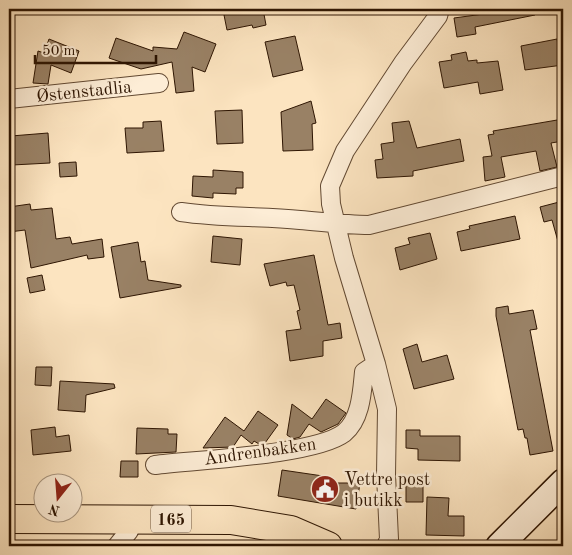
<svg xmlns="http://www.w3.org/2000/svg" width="572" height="555" font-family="'Old Standard TT',serif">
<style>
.building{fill:#998165;stroke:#2e1502}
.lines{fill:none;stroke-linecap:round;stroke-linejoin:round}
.street-casing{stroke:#624932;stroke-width:20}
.secondary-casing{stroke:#2e1502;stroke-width:28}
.primary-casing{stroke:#2e1502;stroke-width:30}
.street{stroke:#fdedd6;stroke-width:18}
.secondary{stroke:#fdedd6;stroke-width:25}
.primary{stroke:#fce4c0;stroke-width:28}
.labels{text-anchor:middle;stroke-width:5;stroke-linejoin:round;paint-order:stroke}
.shield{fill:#fdedd6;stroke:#6c5642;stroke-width:1}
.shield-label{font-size:16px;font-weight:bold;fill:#2e1502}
.street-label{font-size:18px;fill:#2e1502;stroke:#fdedd6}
.poi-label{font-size:18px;fill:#2e1502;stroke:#fdedd6;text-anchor:start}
</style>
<rect width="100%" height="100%" fill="#fce4c0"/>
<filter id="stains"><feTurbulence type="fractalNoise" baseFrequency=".004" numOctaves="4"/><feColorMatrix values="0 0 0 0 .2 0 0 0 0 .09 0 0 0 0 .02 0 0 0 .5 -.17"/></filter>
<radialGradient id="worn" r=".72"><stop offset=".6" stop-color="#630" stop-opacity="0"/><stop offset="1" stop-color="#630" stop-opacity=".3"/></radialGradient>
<path class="building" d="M226 9H263L266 25 253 28 252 25 227 30 224 15 227 14Z
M490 9H535V15L475 27 476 34 457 37 454 18 491 13Z
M184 32 216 44 205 72 192 67 194 91 176 93 172 62 141 69 109 58 116 38 153 51V47L177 49Z
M295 36 303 70 273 77 265 42Z
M49 39 79 51 71 73 51 65 48 84 33 83 38 51 44 53Z
M557 39 559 50 563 49V65L525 70 521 46Z
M466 52 468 61 477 60V63L498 61 503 90 480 94 478 82 444 88 439 62 452 60 451 55Z
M311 101 316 123 312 124 313 150 283 151 281 112Z
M242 110 243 143 217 144 215 111Z
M563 119V141L551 143 557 167 540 171 536 151 501 157 505 177 485 181 483 157 492 156 488 135 494 134 493 131Z
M161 121 164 151 127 153 125 128H143V122Z
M409 121 417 148 460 139 464 161 413 171V176L377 178 375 160 383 159 381 144 394 142 392 123Z
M48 133 50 163 12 165 11 136Z
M76 162 77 176 60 177 59 163Z
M213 170 243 172V188H236V194L213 193V198L192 196 193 176 213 177Z
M563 201V244L559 245 552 220 544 222 540 207Z
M30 204 31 210 52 208 56 239 70 237 72 244 102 239 104 257 88 259 87 255 31 268 25 230 9 232V207Z
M515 216 520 239 461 251 457 232 470 229 469 226Z
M430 233 437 259 400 270 395 248 410 244 408 238Z
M213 236 242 239 240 265 211 262Z
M138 242 141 262 145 261 148 280 181 285V287L120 298 111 247Z
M314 255 328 325 340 323 342 338 323 341V356L290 361 286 331 301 329 297 311 300 310 294 285 287 286 286 282 270 286 264 264Z
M42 275 45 290 30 293 27 278Z
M508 306 509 314 533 310 537 329 530 330 553 451 530 455 527 438H525L523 429 518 430 496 316V308Z
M417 344 422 362 447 355 454 379 414 389 403 349Z
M36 367H52L51 386 35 385Z
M60 381 114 384 115 388 86 395 85 412 58 410Z
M326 399 346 413 338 424 321 432 309 424 300 437 293 439 287 435 292 404 312 419Z
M258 411 278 425 265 443 259 444 254 441 252 444 241 435 233 447 203 448 225 417 244 431Z
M55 427 56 437 69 435 71 451 33 455 31 430Z
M137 428 168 429V434H177L176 452 136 454Z
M406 430H420V436H460V461L418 460V449L406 448Z
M121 461H138V477H120Z
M282 470 323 476V483H360L356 509 278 496Z
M406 484H423V502H406Z
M427 497 449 498 448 516H464V536L426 535Z"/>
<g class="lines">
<defs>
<path id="street" d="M9 99 159 83
M181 212C221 218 261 216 300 220 324 222 346 225 369 225L563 176
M155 465C195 460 315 455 344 433 361 419 362 392 364 372L376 364
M117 546 129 531 130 518
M386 546 389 539 386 475 387 409 376 364 344 258 331 204 330 186 345 151 403 63 438 16 440 9"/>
<path id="secondary" d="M499 546 563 482"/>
<path id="primary" d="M9 519 231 520 291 530 328 546"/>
</defs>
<use href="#street" class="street-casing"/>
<use href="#secondary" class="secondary-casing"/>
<use href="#primary" class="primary-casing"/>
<use href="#street" class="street"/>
<use href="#secondary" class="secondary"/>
<use href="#primary" class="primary"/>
</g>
<defs>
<symbol id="civic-disc" viewBox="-11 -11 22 22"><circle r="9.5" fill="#8f2418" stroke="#fdedd6"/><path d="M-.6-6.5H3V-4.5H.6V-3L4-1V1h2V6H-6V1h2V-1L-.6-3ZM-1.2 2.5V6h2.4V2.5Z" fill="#fff"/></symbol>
</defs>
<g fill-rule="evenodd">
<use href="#civic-disc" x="309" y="473" width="32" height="32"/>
</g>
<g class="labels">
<rect class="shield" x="151" y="505.5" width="40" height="27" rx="4"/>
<g class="shield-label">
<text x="171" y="525">165</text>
</g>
<g class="street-label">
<text transform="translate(84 91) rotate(-6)" y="6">Østenstadlia</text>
<text transform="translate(260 451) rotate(-8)" y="6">Andrenbakken</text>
</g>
<g class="poi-label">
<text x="344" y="485">Vettre post<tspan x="344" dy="21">i butikk</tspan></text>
</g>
</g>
<rect width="572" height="555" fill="none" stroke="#fce4c0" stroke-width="30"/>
<rect x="10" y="10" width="552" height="535" fill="none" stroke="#2e1502" stroke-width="2.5"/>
<rect x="15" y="15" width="542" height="525" fill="none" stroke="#2e1502"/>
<g transform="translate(58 498) rotate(197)"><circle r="24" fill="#fdedd6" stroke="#aa9781"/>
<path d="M0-4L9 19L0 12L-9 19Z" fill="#8f2418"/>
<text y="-8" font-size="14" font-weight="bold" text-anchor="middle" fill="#2e1502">N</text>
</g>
<path d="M35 55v8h121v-8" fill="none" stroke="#2e1502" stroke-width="2.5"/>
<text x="42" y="55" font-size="15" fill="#2e1502" stroke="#fdedd6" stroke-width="4" paint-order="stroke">50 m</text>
<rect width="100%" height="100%" filter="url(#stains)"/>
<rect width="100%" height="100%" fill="url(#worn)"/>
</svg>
